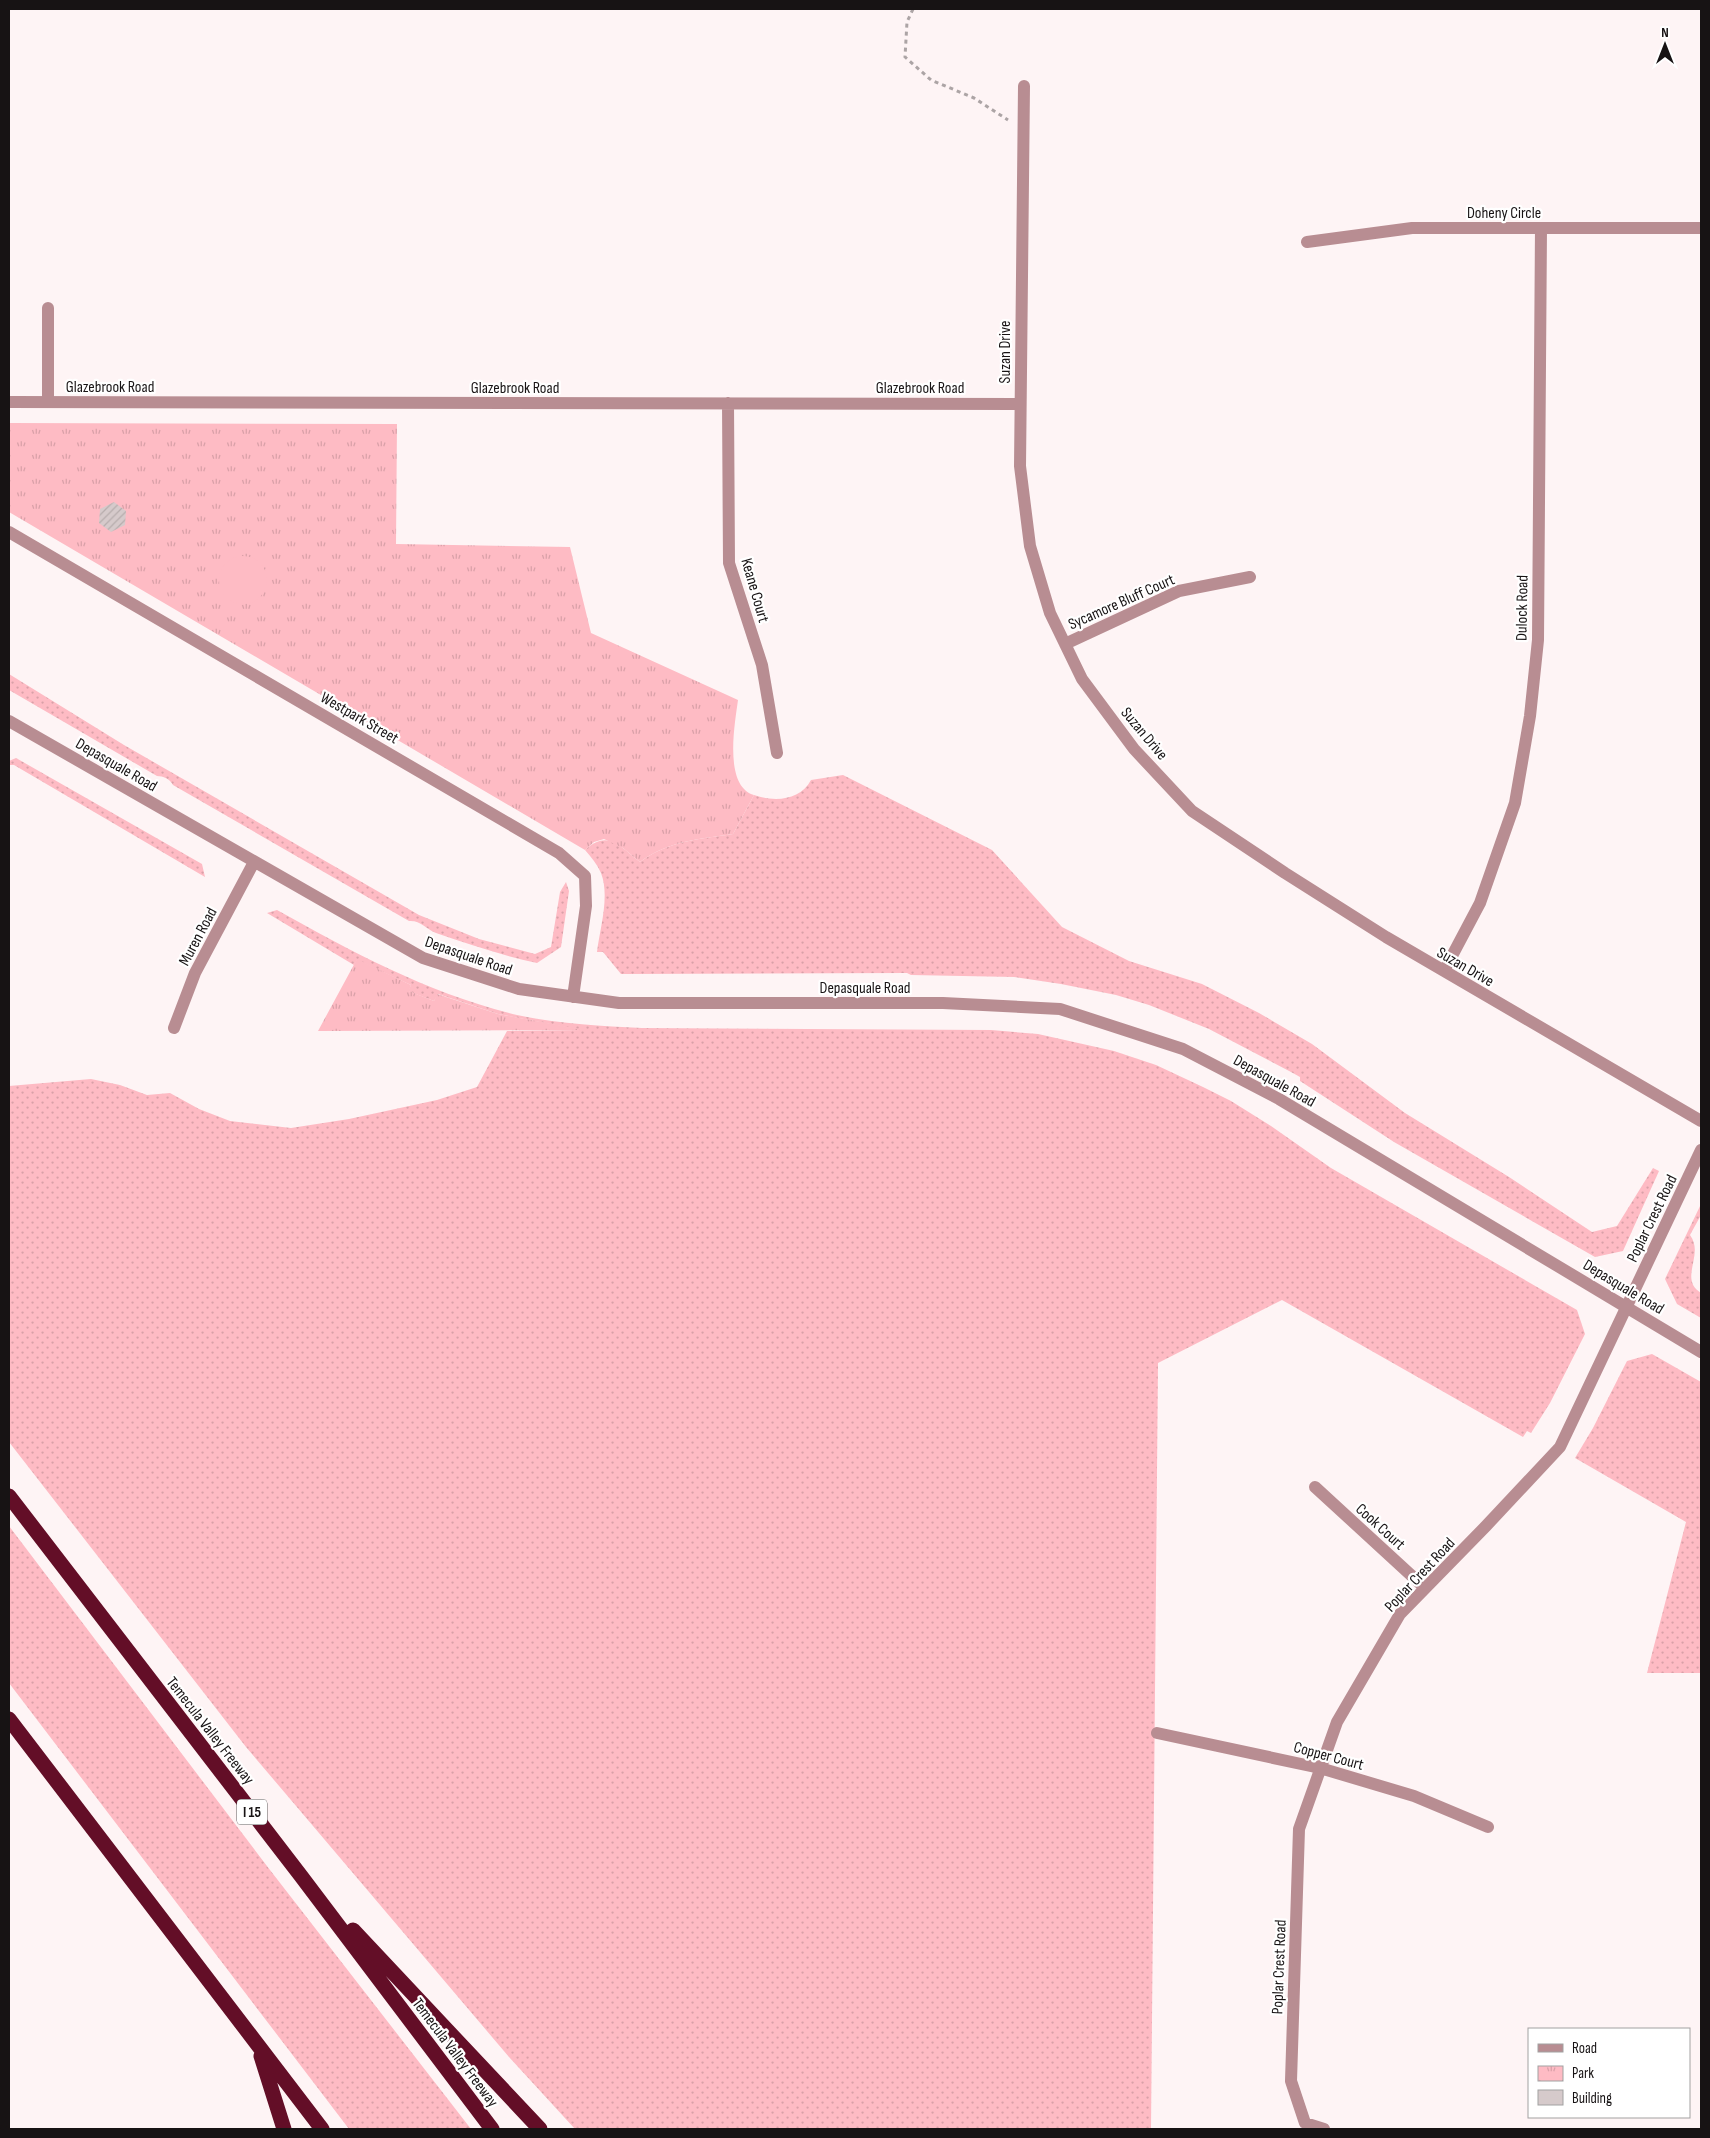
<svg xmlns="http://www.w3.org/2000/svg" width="1710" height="2138" font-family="'Sofia Sans Condensed',sans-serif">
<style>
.grass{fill:url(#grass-dots)}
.park{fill:url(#park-tufts)}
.pitch{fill:#febbc4}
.building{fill:url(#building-hatch)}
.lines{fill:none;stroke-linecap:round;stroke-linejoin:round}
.path{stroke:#aca4a5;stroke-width:3;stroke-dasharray:4 4;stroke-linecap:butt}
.minor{stroke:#b88d92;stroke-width:12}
.highway{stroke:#630e27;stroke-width:15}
.labels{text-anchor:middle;stroke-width:4.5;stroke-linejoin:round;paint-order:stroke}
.shield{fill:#fff;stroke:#5d5a5a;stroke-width:1}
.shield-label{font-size:15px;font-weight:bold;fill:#171314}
.street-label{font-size:16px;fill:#171314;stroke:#fff}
</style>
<defs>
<pattern id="grass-dots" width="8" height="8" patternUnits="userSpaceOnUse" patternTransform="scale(1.25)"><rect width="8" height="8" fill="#febbc4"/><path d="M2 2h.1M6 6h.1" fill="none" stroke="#d9a0a8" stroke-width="1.8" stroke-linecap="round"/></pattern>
<pattern id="park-tufts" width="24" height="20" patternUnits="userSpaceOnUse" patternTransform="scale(1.25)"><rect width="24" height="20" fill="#febbc4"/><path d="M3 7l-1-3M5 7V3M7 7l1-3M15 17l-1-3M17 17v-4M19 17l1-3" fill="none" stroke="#d9a0a8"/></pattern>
<pattern id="building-hatch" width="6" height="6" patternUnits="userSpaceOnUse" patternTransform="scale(1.25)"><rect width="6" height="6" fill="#d6cacb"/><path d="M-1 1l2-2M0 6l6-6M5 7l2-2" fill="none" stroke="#b7adad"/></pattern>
</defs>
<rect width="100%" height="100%" fill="#fef4f5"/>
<path class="grass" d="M9 674 124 745 419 915 479 939 535 954 551 947 560 892 566 882 569 891 561 947 537 963C503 956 469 944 436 933 426 929 420 920 409 921L173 785C170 779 163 776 157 776L9 690Z
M16 758 202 864 205 877 14 765H9V761Z
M843 775 992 850 1062 927 1129 961 1202 984 1259 1013 1312 1044 1405 1113 1509 1177 1592 1232 1617 1226 1653 1168 1659 1171 1623 1251 1595 1257 1394 1142 1300 1081V1077L1291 1072 1209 1029 1149 1005 1116 995 1061 984 1014 977 911 975 907 973 621 974 603 952H597C600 928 610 896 601 873 597 864 591 857 585 850 608 829 620 846 640 862 668 841 699 839 733 834L754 795C774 802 800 801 811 780Z
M277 910C354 953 430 994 517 1015 558 1024 601 1026 642 1028L991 1030 1038 1034 1114 1051 1156 1065 1203 1087 1231 1101 1271 1126 1331 1168 1577 1310 1585 1334 1550 1403 1531 1433 1527 1431 1523 1437 1282 1300 1158 1363 1151 2129H575L509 2057 246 1747 9 1442V1086L91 1079 120 1085 147 1095 170 1093 199 1109 230 1121 291 1128 349 1119 437 1100 477 1087 507 1031 581 1030 498 1014 438 994 434 1001 408 991 411 985 357 960 354 965 267 913Z
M1701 1204V1215L1690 1235C1705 1255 1678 1279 1701 1293V1318L1677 1304 1665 1279Z
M1652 1354 1701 1382V1673H1647L1686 1522 1575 1458 1593 1428 1627 1361Z
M9 1526 270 1870 471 2129H349L9 1683Z"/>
<path class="park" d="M9 423 397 424 396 544 570 547 591 633 738 700C735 723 723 786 754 795L733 834C699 839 668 841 640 862L623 848 604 839 594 842 585 850 9 512Z
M357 959 411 985 409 991 434 1001 437 994 498 1014 585 1030 318 1031Z"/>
<path class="pitch" d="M219 580a24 24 0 1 1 48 0a24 24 0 1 1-48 0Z"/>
<path class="building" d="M114 502 126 511 125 525 111 532 99 523 100 509Z"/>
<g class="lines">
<path class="path" d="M913 9 907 22 905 57 931 80 974 98 1008 120"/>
<path class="minor" d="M1024 86 1020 466 1030 546 1050 613 1082 679 1134 749 1192 811 1285 873 1386 937 1701 1121
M1307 242 1412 228H1701
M48 308V402
M9 402 1020 404
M728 403 729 563 762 665 777 753
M9 532 559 853 585 876 586 906 573 997
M1065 644 1179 591 1250 577
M9 721 423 958 519 989 619 1003H943L1060 1009 1183 1049 1279 1099 1701 1352
M1444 971 1480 903 1515 803 1530 716 1538 640 1541 228
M174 1028 195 973 254 862
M1315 1487 1425 1588
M1157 1733 1320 1768 1414 1796 1488 1827
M1324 2129 1305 2123 1291 2081 1299 1829 1337 1722 1400 1614 1486 1526 1560 1447 1701 1150"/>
<path class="highway" d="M9 1496 301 1876 492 2129
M9 1719 322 2129
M353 1930 540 2129
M261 2056 284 2129"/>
</g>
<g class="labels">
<rect class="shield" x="237" y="1799.5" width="30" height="25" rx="4"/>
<g class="shield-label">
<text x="252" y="1817">I 15</text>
</g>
<g class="street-label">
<text x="1504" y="218">Doheny Circle</text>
<text transform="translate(1004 352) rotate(-90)" y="6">Suzan Drive</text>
<text x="110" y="392">Glazebrook Road</text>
<text x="515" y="393">Glazebrook Road</text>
<text x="920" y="393">Glazebrook Road</text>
<text transform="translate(756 590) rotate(74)" y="6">Keane Court</text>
<text transform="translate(1121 601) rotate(-24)" y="6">Sycamore Bluff Court</text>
<text transform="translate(1521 608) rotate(-89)" y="6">Dulock Road</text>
<text transform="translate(360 717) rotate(30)" y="6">Westpark Street</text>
<text transform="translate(1145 733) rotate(50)" y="6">Suzan Drive</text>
<text transform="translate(117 764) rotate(30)" y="6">Depasquale Road</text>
<text transform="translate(197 936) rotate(-62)" y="6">Muren Road</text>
<text transform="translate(469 955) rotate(19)" y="6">Depasquale Road</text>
<text transform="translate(1466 966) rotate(30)" y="6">Suzan Drive</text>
<text x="865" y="993">Depasquale Road</text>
<text transform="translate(1275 1080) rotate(29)" y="6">Depasquale Road</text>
<text transform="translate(1651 1218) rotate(-64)" y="6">Poplar Crest Road</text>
<text transform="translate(1624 1286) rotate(31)" y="6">Depasquale Road</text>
<text transform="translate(1381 1526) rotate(42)" y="6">Cook Court</text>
<text transform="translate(1419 1574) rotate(-47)" y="6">Poplar Crest Road</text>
<text transform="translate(211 1730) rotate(52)" y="6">Temecula Valley Freeway</text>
<text transform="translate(1329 1755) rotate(15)" y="6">Copper Court</text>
<text transform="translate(1278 1967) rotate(-88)" y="6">Poplar Crest Road</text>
<text transform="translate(456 2052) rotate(53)" y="6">Temecula Valley Freeway</text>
</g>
</g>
<rect width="1710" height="2138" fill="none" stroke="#171314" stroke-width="20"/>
<rect x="1528" y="2028" width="162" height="90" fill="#ffffff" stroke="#a2a1a1"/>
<rect x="1538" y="2044" width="25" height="8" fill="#b88d92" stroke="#a2a1a1"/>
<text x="1572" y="2053" font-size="15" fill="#171314">Road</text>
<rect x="1538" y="2066" width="25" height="15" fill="url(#park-tufts)" stroke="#a2a1a1"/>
<text x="1572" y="2078" font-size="15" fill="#171314">Park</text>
<rect x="1538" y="2090" width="25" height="15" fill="#d6cacb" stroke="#a2a1a1"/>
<text x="1572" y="2103" font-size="15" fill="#171314">Building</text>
<g transform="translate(1665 45)" stroke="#ffffff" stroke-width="4" paint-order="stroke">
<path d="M0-4L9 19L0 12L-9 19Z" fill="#171314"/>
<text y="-8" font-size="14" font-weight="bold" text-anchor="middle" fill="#171314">N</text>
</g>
</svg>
